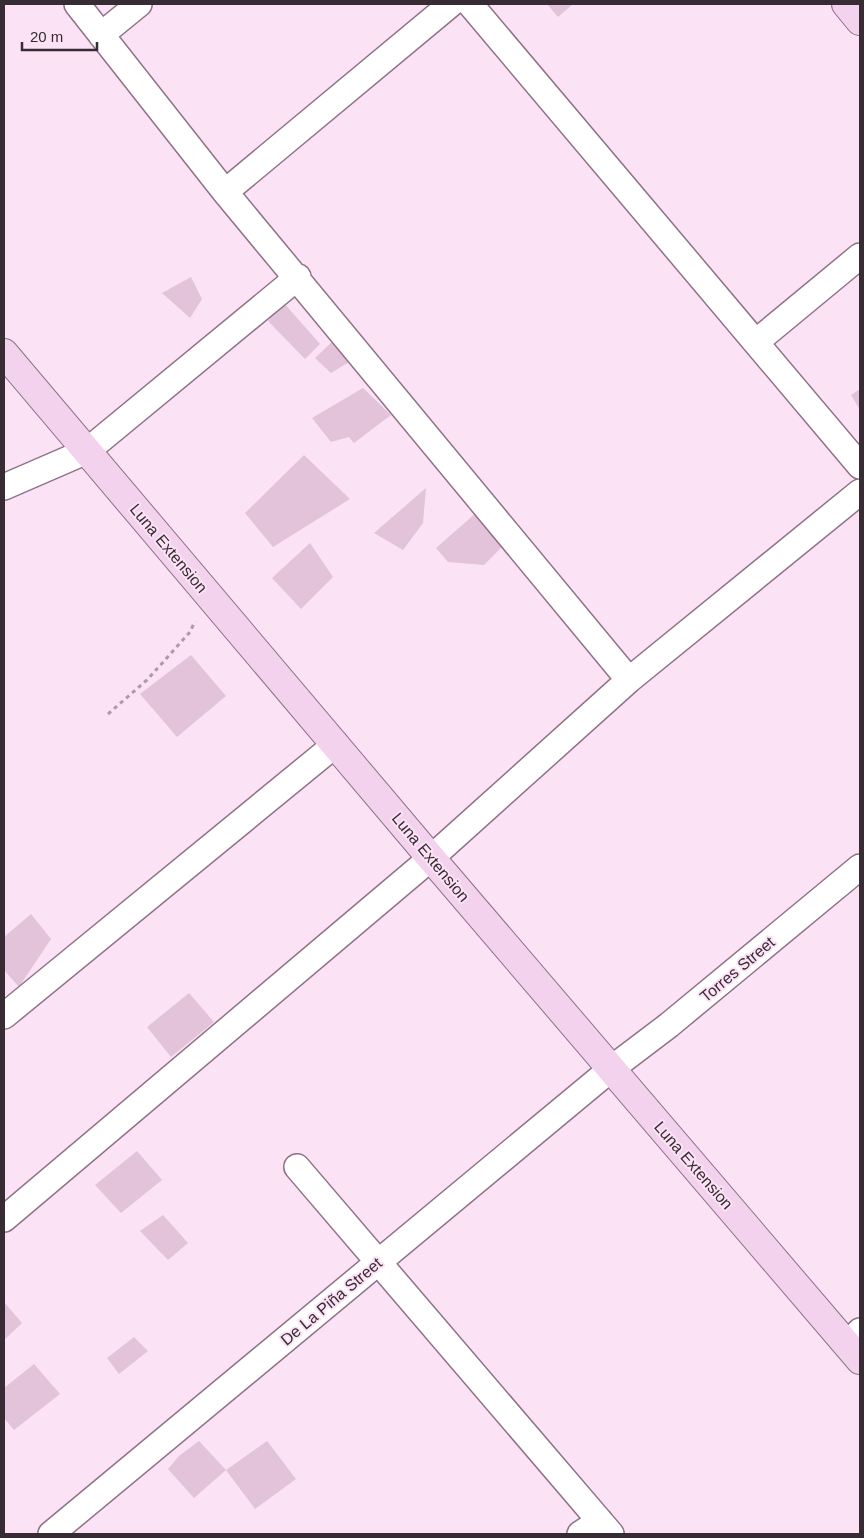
<svg xmlns="http://www.w3.org/2000/svg" width="864" height="1538" font-family="Helvetica,sans-serif">
<style>
.building{fill:#e2c3da}
.lines{fill:none;stroke-linecap:round;stroke-linejoin:round}
.street-casing{stroke:#8f7288;stroke-width:28}
.secondary-casing{stroke:#8f7288;stroke-width:30}
.path{stroke:#ad99a8;stroke-width:3;stroke-dasharray:4 4;stroke-linecap:butt}
.street{stroke:#fff;stroke-width:25}
.secondary{stroke:#f3d2ed;stroke-width:28}
.labels{text-anchor:middle;stroke-width:4;stroke-linejoin:round;paint-order:stroke}
.street-label{font-size:16px;fill:#372b34;stroke:#fbe2f5}
</style>
<rect width="100%" height="100%" fill="#fbe2f5"/>
<path class="building" d="M547 4H573L558 17Z
M191 277 202 299 190 318 162 293Z
M283 302 320 344 305 359 268 321Z
M334 340 354 359 331 373 315 358Z
M363 388 391 415 354 443 349 437 331 442 312 418Z
M860 389V410L851 395Z
M304 455 350 499 273 547 245 513Z
M426 488 423 523 403 550 374 533Z
M476 513 504 545 484 565 448 562 436 548Z
M310 543 333 577 301 609 272 578Z
M191 655 226 696 177 737 140 694Z
M31 914 51 939 19 987 4 970V937Z
M189 993 214 1022 171 1057 147 1027Z
M137 1151 162 1180 121 1213 95 1185Z
M163 1215 188 1243 168 1260 140 1231Z
M4 1302 22 1323 4 1340Z
M134 1337 148 1351 119 1374 107 1358Z
M34 1364 60 1394 14 1430 4 1418V1388Z
M199 1441 226 1470 194 1498 168 1469 179 1456Z
M267 1441 296 1479 255 1509 226 1470Z"/>
<g class="lines">
<defs>
<path id="street" d="M77 4 225 192 629 680
M470 4 860 466
M101 35 139 4
M225 192 451 4
M756 342 860 256
M4 487 87 451 298 277
M4 1016 336 744
M297 1167 611 1534
M4 1219 431 858 629 680 860 492
M847 1344 860 1331
M51 1534 611 1069 669 1025 860 867
M580 1534 600 1521"/>
<path id="secondary" d="M846 4 860 21
M4 353 431 858 860 1360"/>
</defs>
<use href="#street" class="street-casing"/>
<use href="#secondary" class="secondary-casing"/>
<path class="path" d="M108 714 147 680 190 632 195 621"/>
<use href="#street" class="street"/>
<use href="#secondary" class="secondary"/>
</g>
<g class="labels">
<g class="street-label">
<text transform="translate(169 548) rotate(50)" y="6">Luna Extension</text>
<text transform="translate(431 857) rotate(50)" y="6">Luna Extension</text>
<text transform="translate(737 969) rotate(-40)" y="6">Torres Street</text>
<text transform="translate(694 1165) rotate(49)" y="6">Luna Extension</text>
<text transform="translate(331 1301) rotate(-40)" y="6">De La Piña Street</text>
</g>
</g>
<rect width="864" height="1538" fill="none" stroke="#372b34" stroke-width="10"/>
<path d="M22 42v8h75v-8" fill="none" stroke="#372b34" stroke-width="2.5"/>
<text x="30" y="42" font-size="15" fill="#372b34" stroke="#fbe2f5" stroke-width="4" paint-order="stroke">20 m</text>
</svg>
